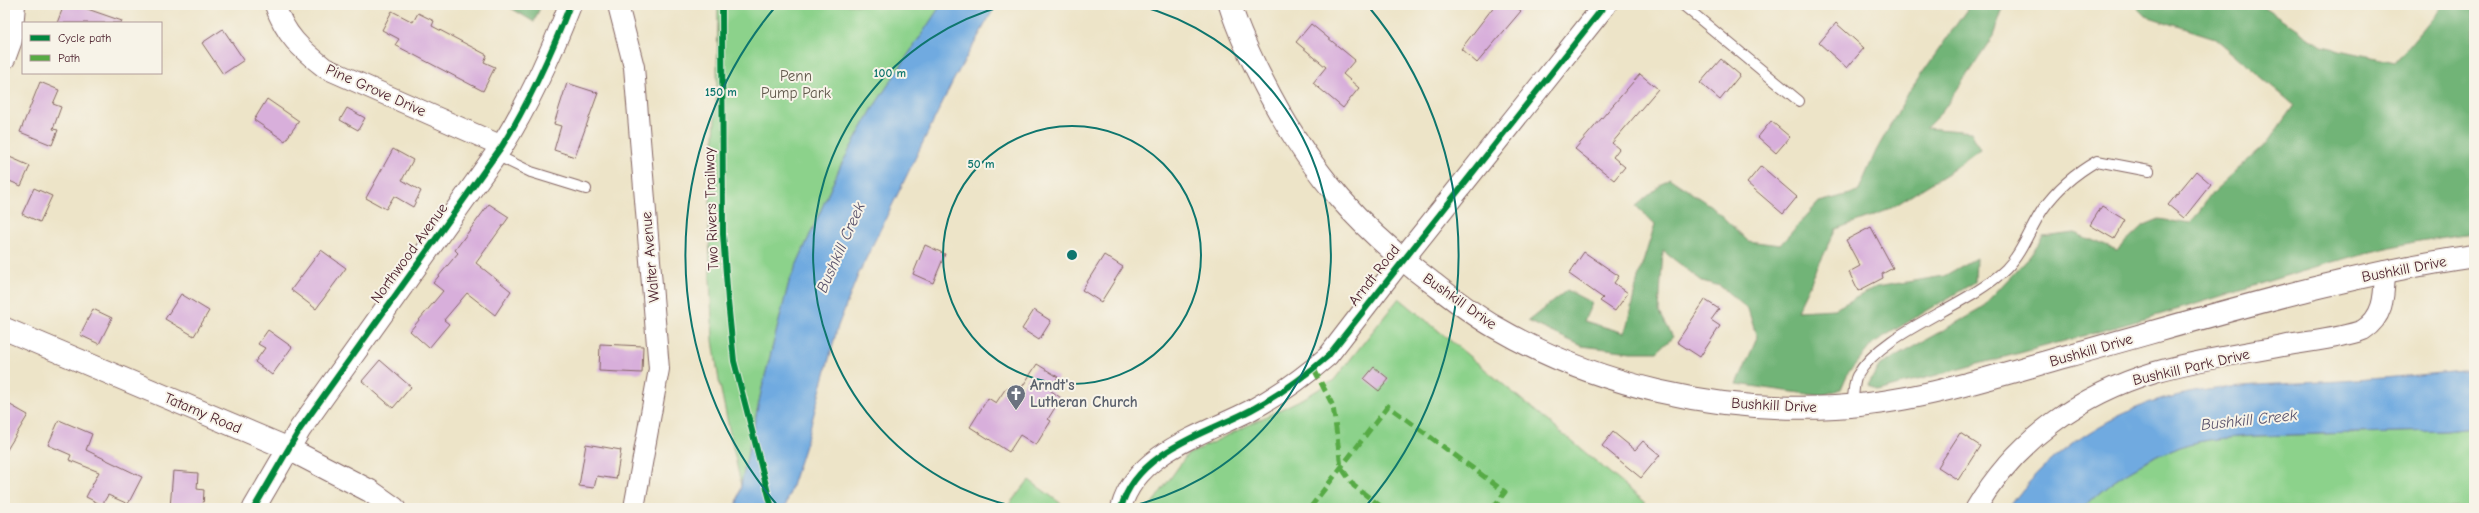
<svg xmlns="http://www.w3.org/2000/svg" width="2479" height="513" font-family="'Comic Neue',sans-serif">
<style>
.green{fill:#8cd28b;stroke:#6b785b}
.forest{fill:#71b477;stroke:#5e6a51}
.water{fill:#6faae0;stroke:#5c6486}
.building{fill:#d8afdb}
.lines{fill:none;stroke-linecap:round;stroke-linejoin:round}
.lane-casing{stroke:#836462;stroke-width:12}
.street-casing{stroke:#836462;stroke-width:22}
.secondary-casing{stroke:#836462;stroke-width:24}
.lane{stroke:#fff;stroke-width:10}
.street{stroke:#fff;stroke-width:20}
.secondary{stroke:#fff;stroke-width:22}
.quiet{stroke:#57aa44;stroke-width:5;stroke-dasharray:10 5;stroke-linecap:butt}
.cycleway-casing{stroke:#f7f3e8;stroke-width:8}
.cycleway{stroke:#00873e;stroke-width:6}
.ring{fill:none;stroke:#0f766e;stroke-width:2}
.labels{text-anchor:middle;stroke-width:4;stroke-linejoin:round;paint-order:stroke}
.park-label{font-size:15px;fill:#5e5548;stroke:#f7f3e8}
.street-label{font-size:15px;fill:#4a1f2b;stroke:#f7f3e8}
.worship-label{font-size:15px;font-weight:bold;fill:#5b616d;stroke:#f7f3e8;text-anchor:start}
.water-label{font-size:16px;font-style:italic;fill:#57506a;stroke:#f7f3e8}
.centre{fill:#0f766e;stroke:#f7f3e8;stroke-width:2}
.ring-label{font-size:12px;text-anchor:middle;font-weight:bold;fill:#0f766e;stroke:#f7f3e8;stroke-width:4;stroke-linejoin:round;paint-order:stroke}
</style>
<rect width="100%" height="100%" fill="#f7f3e8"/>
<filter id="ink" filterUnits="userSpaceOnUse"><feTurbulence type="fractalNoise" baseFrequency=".025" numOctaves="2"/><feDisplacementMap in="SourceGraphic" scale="8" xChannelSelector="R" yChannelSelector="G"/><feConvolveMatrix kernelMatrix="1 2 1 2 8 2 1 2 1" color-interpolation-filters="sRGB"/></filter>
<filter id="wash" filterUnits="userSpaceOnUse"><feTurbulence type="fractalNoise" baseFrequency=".012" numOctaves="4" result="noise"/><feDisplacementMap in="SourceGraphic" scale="16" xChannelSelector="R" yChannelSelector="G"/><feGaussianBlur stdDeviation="0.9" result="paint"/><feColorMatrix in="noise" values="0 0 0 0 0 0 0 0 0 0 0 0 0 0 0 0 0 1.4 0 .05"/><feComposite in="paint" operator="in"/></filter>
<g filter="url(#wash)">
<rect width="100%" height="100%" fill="#ede4c8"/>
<path class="green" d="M718 5H941L873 108 841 165 789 282 762 388 741 485 719 381 713 340 710 280 709 218 717 87Z
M1399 298 1645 502 1640 508H1149L1187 455 1306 397 1334 380Z
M2474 428V508H2084C2109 479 2161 450 2198 442 2229 436 2261 436 2292 435 2343 433 2395 432 2446 431Z
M1029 480 1067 508H1006Z"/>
<path class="forest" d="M506 5H541L534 22Z
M1970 5H2004L1993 36 1942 112 1926 128 1971 132 1980 149 1946 174 1888 210 1836 229 1797 311 1835 309 1876 287 1944 276 1976 258 1975 282 1873 343 1848 373 1841 389 1821 396 1737 384 1757 338 1748 309 1720 286 1702 281 1663 251 1659 311 1673 337 1657 352H1631L1582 346 1528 321 1567 290 1592 303 1584 321 1625 333 1638 278 1655 224 1636 206 1669 178 1711 206 1748 241 1780 245 1819 202 1858 192 1876 151 1909 92Z
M2135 5H2261L2322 46 2395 62 2443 5H2474V233C2374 244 2281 278 2186 307 2084 337 1980 363 1877 391L1868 385 1879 366 1979 310 2030 256 2044 237 2074 233 2117 250 2142 226 2159 219 2190 224 2213 192 2268 142 2294 105 2215 38 2146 16Z"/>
<path class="water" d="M941 5H996L953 81 858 275 838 326 807 439 785 508H736L762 388 789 282 841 165 873 108Z
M2474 370V428L2446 431C2394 432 2341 433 2289 435 2259 436 2228 436 2198 442 2161 450 2109 479 2084 508H2009C2027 481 2049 461 2075 442 2163 380 2239 387 2341 381 2385 378 2430 374 2474 370Z"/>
<g id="blocks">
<path class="building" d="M64 5H76L122 21 121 23H57Z
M1495 5H1514L1521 11 1477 63 1461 49Z
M392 11 413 22 418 13 434 21 432 26 487 55 484 62 495 67 483 91 395 45 399 39 382 30Z
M1836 23 1864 48 1847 68 1819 43Z
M1311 24 1355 60 1343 74 1359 88 1343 108 1313 83 1326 67 1296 42Z
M223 29 244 60 223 74 202 43Z
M1721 59 1740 75 1720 100 1700 83Z
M1640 74 1658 89 1612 143 1619 149 1613 157 1625 167 1614 180 1575 149Z
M40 82 59 90 53 104 61 107 53 129 58 130 52 145 20 132Z
M567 83 598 93 575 157 554 150 561 126 554 124Z
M267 99 299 121 285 141 254 120Z
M347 108 365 118 358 130 340 120Z
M1771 121 1790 137 1776 153 1758 137Z
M393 149 413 160 402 180 421 191 413 207 394 196 386 209 366 198Z
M5 155 30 166 21 186 5 179Z
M1761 166 1797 197 1783 214 1747 183Z
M2196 171 2211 184 2184 218 2168 205Z
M34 188 52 196 40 222 22 214Z
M489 204 509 217 476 263 511 291 495 315 467 293 444 320 449 324 429 348 410 331 443 291 433 283 458 253 455 250Z
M2102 206 2125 220 2114 239 2090 225Z
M1871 227 1893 268 1882 274 1883 278 1858 291 1849 272 1860 266 1846 240Z
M925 245 945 254 933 283 913 274Z
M321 250 346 268 316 309 291 290Z
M1584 252 1619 276 1614 283 1628 293 1615 311 1600 301 1603 298 1569 274Z
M1104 255 1123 267 1101 302 1082 290Z
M181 294 209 311 194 336 165 319Z
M1705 300 1719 309 1711 320 1720 326 1700 357 1677 342Z
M93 309 112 318 99 344 80 335Z
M1034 310 1051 321 1039 340 1022 329Z
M268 330 292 347 272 375 255 362 265 348 258 344Z
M600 344 643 346 642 373 599 371Z
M380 360 411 387 393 408 362 381Z
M1037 364 1058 377 1050 390 1061 398 1048 419 1051 421 1036 445 1020 435 1009 452 970 427 988 398 996 403 1006 388 1017 395Z
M1374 367 1389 379 1379 391 1364 379Z
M5 402 28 415 5 453Z
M59 420 92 434 86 450 142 477 128 504 108 495 102 505 86 497 99 472 69 460 71 455 48 445Z
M1613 432 1635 450 1643 441 1660 455 1641 478 1602 446Z
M1960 433 1980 446 1958 480 1938 467Z
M586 444 621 450 616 479 597 476 594 488 579 486Z
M173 471 198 473 197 489 204 490 203 508H170Z"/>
</g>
</g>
<g filter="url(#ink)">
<use href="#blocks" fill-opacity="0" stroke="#836462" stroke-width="1"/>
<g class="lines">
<defs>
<path id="lane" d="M1683 5 1799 101
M496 155 531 172 586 189
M1852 405C1854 397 1853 383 1857 376 1883 330 1966 308 2006 269 2023 252 2030 228 2043 209 2057 189 2076 173 2097 161L2149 171"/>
<path id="street" d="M275 5C285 35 301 49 325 68L502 146
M618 5 634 67 659 369 634 508
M5 59 12 40 15 5
M1121 508C1136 452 1205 434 1251 410 1279 395 1304 377 1328 356L1402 260
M1976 508C2016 440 2081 394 2155 372 2196 360 2241 354 2283 346 2309 341 2339 339 2363 330 2385 316 2384 294 2385 271"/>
<path id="secondary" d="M1230 5C1240 37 1255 67 1271 97 1313 175 1360 228 1430 281 1451 297 1472 314 1495 327 1596 386 1718 413 1835 407 1914 403 1992 377 2067 356 2202 319 2336 276 2474 256
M1402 260 1605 5
M5 329 287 448 370 491 394 508
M254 508 300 429 502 146C530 101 551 54 570 5"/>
</defs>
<use href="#lane" class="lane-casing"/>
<use href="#street" class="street-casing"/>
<use href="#secondary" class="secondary-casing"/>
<use href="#lane" class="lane"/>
<use href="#street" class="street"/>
<use href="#secondary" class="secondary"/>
<path class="quiet" d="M1314 369 1333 406 1341 467 1354 486 1383 508
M1310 508 1388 406 1505 492 1493 508"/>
<defs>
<path id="cycleway" d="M722 5 723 234 728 301 734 361 772 508
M254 508 300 429 502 146C530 101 551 54 570 5
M1121 508C1136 452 1205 434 1251 410 1279 395 1304 377 1328 356L1605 5"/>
</defs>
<use href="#cycleway" class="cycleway-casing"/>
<use href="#cycleway" class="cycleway"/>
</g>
</g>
<g class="ring">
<circle cx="1072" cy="255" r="129"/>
<path d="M1021 508A258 258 0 0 1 1007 5M1137 5A258 258 0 0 1 1123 508"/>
<path d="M778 506A387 387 0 0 1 776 6M1368 6A387 387 0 0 1 1366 506"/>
</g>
<defs>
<symbol id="church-pin" viewBox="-11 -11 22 30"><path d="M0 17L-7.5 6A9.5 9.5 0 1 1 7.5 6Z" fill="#6b7280" stroke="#f7f3e8"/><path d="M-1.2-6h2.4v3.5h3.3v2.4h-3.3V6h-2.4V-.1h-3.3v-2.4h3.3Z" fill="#fff"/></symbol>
</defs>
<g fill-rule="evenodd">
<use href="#church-pin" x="1005" y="383" width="22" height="30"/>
</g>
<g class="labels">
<g class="park-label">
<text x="796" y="81">Penn<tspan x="796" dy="17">Pump Park</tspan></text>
</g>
<g class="street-label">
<text transform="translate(376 90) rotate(24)" y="5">Pine Grove Drive</text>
<text transform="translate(711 209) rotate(-92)" y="5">Two Rivers Trailway</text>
<text transform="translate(409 253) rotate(-54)" y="5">Northwood Avenue</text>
<text transform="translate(650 257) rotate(-95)" y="5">Walter Avenue</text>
<text transform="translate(2404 269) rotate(-11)" y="5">Bushkill Drive</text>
<text transform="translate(1374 275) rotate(-52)" y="5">Arndt Road</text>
<text transform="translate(1460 301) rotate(35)" y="5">Bushkill Drive</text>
<text transform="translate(2091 350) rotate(-16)" y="5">Bushkill Drive</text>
<text transform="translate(2191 367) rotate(-13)" y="5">Bushkill Park Drive</text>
<text transform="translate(1774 405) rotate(3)" y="5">Bushkill Drive</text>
<text transform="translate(203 413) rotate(23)" y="5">Tatamy Road</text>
</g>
<g class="worship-label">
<text x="1030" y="390">Arndt's<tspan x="1030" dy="17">Lutheran Church</tspan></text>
</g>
<g class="water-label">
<text transform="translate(840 247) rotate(-66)" y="6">Bushkill Creek</text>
<text transform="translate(2249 419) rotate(-6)" y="6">Bushkill Creek</text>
</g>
</g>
<circle cx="1072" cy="255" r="6" class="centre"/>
<g class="ring-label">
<text x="890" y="77">100 m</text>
<text x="721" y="96">150 m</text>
<text x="981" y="168">50 m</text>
</g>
<rect width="2479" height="513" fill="none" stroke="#f7f3e8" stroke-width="20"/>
<rect x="22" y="22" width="140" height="52" fill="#f7f3e8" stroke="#b29e9c"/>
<rect x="30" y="35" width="20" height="6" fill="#00873e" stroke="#b29e9c"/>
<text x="58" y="42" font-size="12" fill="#4a1f2b">Cycle path</text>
<rect x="30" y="55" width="20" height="6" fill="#57aa44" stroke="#b29e9c"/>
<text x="58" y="62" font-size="12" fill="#4a1f2b">Path</text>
</svg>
